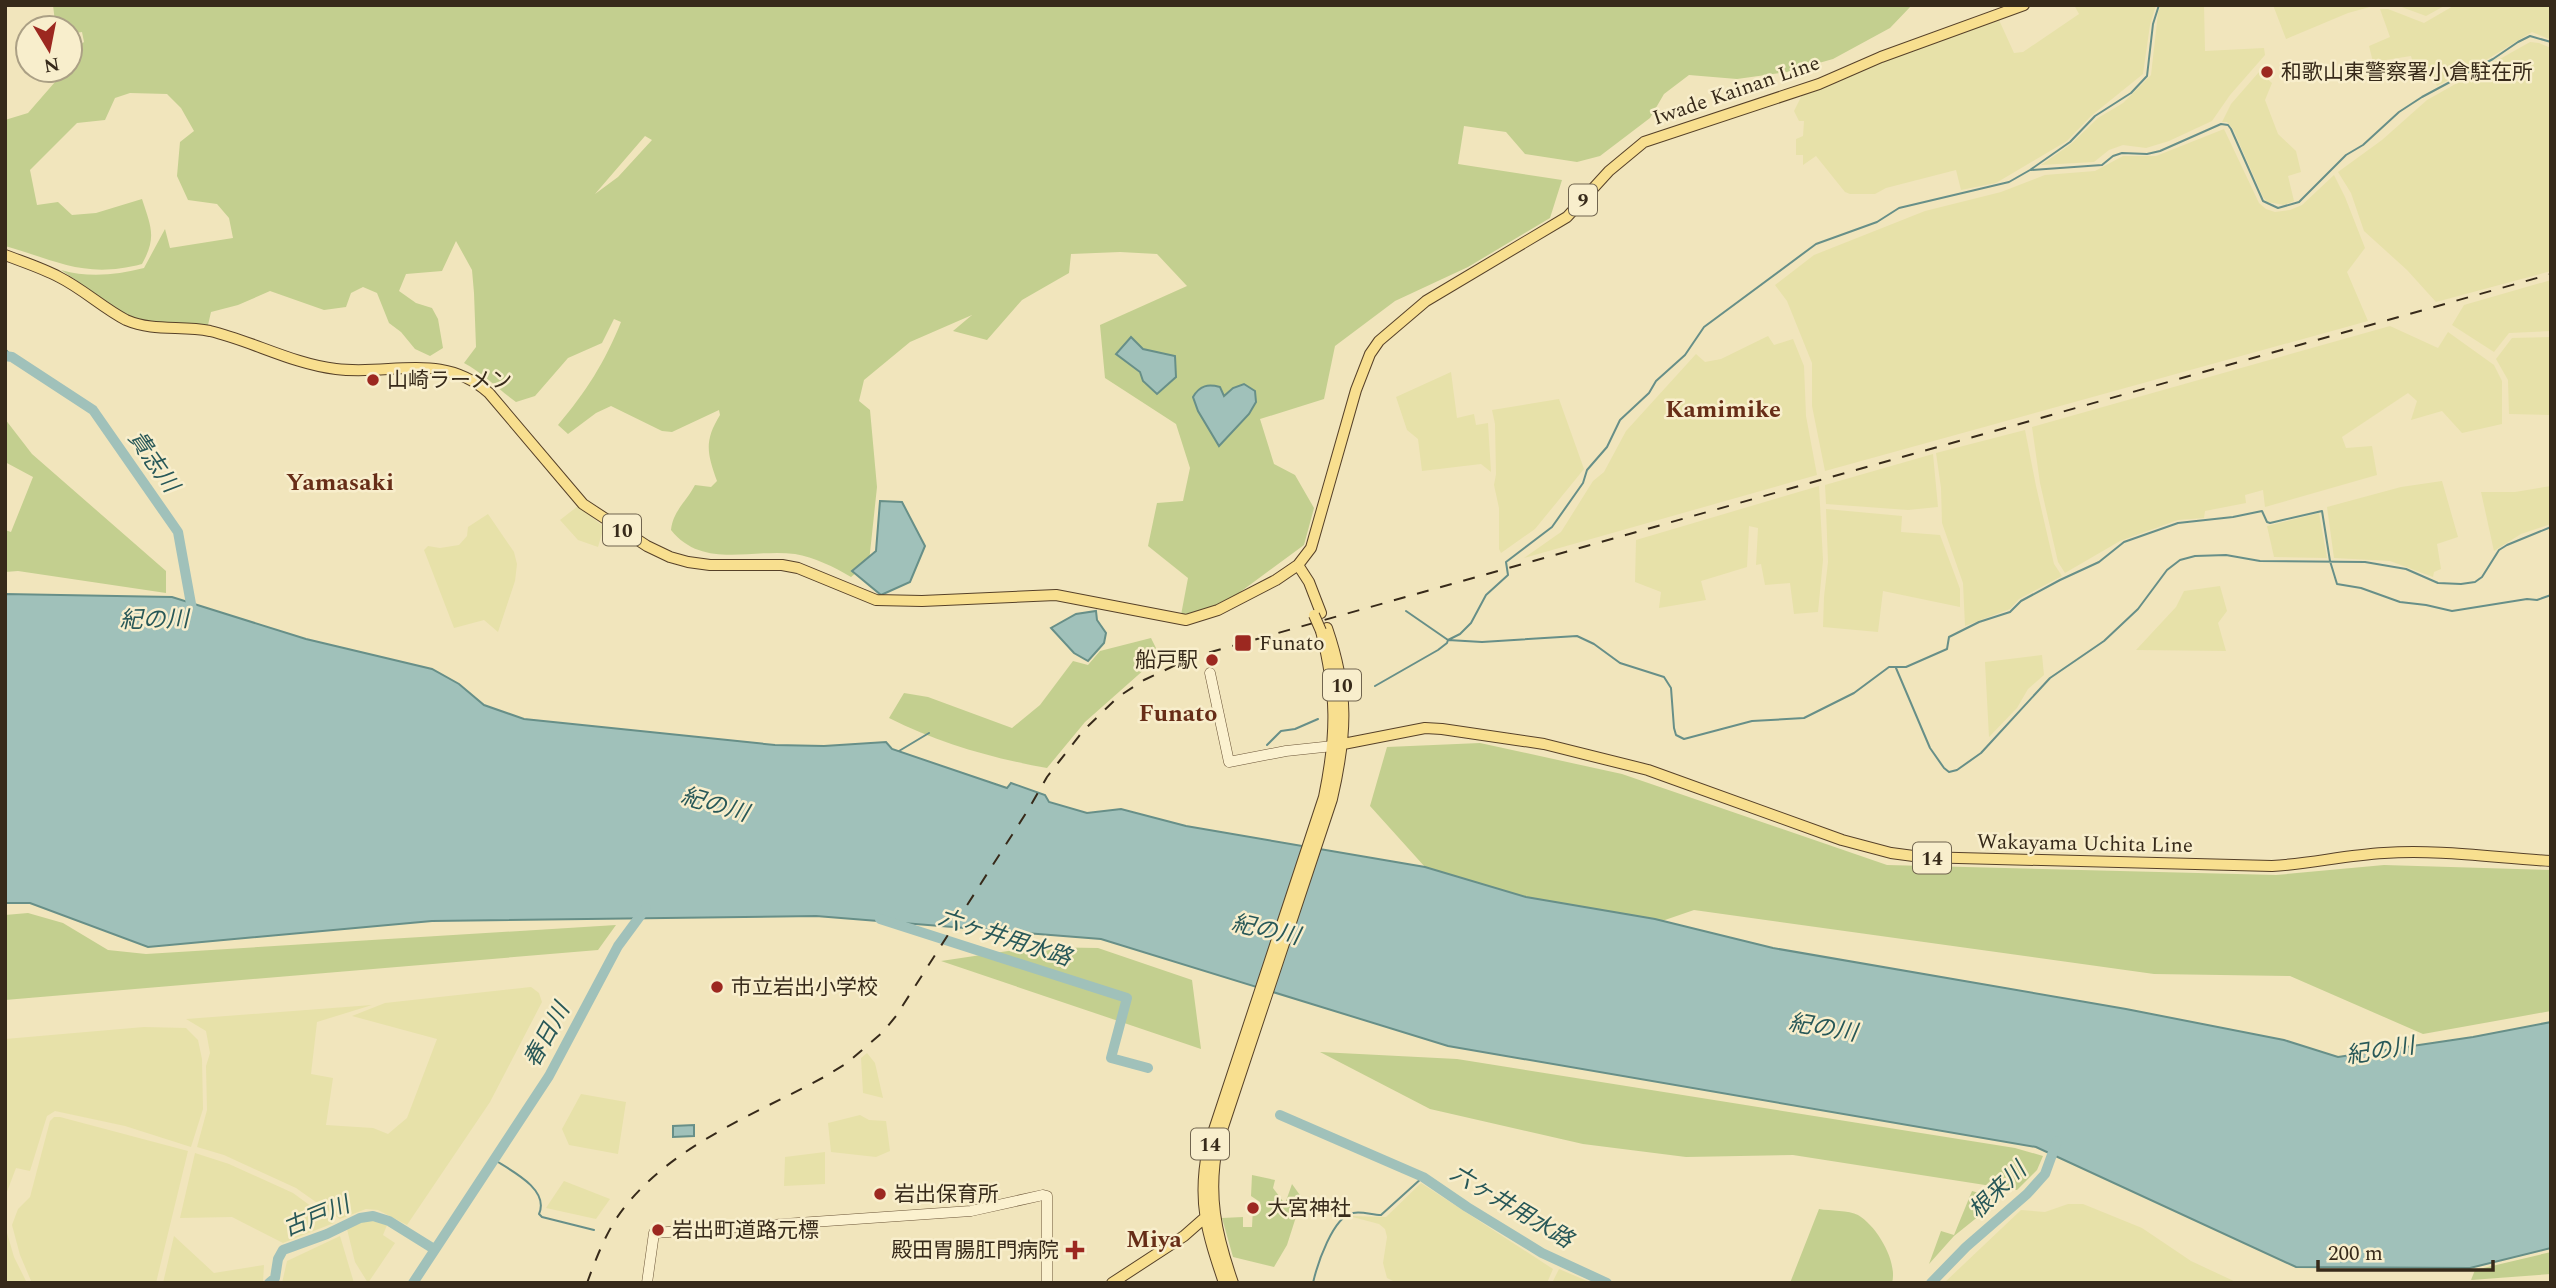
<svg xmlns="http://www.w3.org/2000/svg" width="2556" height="1288" font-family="Spectral,'Noto Sans JP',serif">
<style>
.farmland{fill:#e7e1a9}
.green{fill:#c3cf8f;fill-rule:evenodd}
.water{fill:#a0c1ba;stroke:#678f88;stroke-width:2}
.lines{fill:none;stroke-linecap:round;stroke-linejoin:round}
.stream{stroke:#678f88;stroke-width:2}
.river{stroke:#a0c1ba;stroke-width:10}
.secondary-casing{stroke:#6b5538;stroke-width:11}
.primary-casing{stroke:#564129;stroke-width:12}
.secondary{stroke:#fbf1cf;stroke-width:10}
.primary{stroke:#f8df8f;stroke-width:10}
.rail{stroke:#372a1a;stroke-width:2;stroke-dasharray:12 12;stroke-linecap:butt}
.primary-bridge-casing{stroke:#564129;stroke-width:12;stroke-linecap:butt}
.primary-bridge{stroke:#f8df8f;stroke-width:10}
.poi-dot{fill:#9c2820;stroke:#f8eecc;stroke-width:2.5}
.labels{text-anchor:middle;stroke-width:5;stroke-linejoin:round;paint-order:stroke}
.shield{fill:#f8eecc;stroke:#71654f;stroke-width:2}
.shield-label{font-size:19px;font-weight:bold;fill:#372a1a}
.poi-label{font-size:21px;fill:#372a1a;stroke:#f8eecc;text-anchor:start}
.street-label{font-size:21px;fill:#372a1a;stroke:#f8eecc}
.water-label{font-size:23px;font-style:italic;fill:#285858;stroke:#f8eecc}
.quarter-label{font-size:24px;font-weight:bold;fill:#672d17;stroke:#f8eecc}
</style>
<rect width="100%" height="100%" fill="#f1e5bc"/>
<path class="farmland" d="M2074 5H2156L2150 25 2143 74 2091 116 2067 141 1996 183 1961 190 1956 170 1886 188 1875 194H1850L1845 192 1816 156 1803 165V155H1796V139L1803 136 1804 121H1799L1794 111 1802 95 1880 62 1999 20 2014 53 2023 52 2079 14Z
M2161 5H2204L2205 51 2264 48 2265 55 2230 95 2212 121 2169 141 2146 148 2123 145 2109 150 2094 162 2041 165 2071 144 2098 118 2123 103 2151 75 2158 13Z
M2273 5H2377L2348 13 2286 39Z
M2396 5H2446L2426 16Z
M2455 5H2551V40L2532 32 2481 63 2437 86 2430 69 2416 73 2411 56 2373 62 2369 46 2390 37 2380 9H2388L2424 23Z
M2530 42 2539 43 2551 48V271L2436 302 2407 270 2364 231 2351 193 2338 172 2382 140 2427 100Z
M2259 72 2272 83 2265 100 2278 134 2296 151 2301 172 2288 176 2294 201 2284 205 2267 202 2263 197 2233 129 2227 122H2222L2231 104Z
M2224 129 2259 203 2266 209 2275 212 2290 210 2302 205 2334 175 2345 197 2365 248 2347 272 2368 321 1825 471 1812 406V363L1787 301 1775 285 1814 255 1925 211 2001 192 2045 175 2095 171 2123 156H2156Z
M2551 280V331L2509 333 2494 352 2452 325 2464 305Z
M2390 326 2438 348 2448 332 2494 365 2502 381V424L2462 433 2442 411 2411 420 2417 401 2408 393 2342 437 2346 448 2372 446 2377 475 2265 507 2263 490 2245 495 2246 503 2205 511 2204 518 2178 520 2120 541 2065 573 2058 562 2040 483 2032 427Z
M1768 336 1774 345 1793 339 1804 366 1806 416 1817 475 1524 558 1561 532 1593 481 1604 472 1626 431 1696 354 1705 362 1721 359Z
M2551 337V415L2509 414 2508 380 2496 359 2512 338Z
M1451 372 1457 418 1474 414 1476 425 1488 423 1491 472 1481 464 1422 471 1418 439 1407 430 1396 397Z
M1559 399 1584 469 1535 529 1501 553 1499 549V508L1494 485 1496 474 1495 424 1492 410Z
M2025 430 2036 486 2054 564 2062 576 2019 599 2010 609 1965 626 1963 583 1942 523 1941 488 1936 453Z
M1933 454 1938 507 1908 510 1826 504 1825 485Z
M2442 481 2458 537 2437 544 2441 569 2434 572 2433 577 2390 561 2334 558 2327 507 2401 487Z
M1819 486 1823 560 1818 612 1794 614 1790 583 1765 585 1761 564 1756 565 1758 528 1749 526 1747 567 1701 581 1706 600 1659 608 1661 592 1635 582 1636 540Z
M2551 486V524L2521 534 2494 551 2481 492H2515Z
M578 506 604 527 598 547 578 540 560 520Z
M1826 509 1902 516 1901 532 1940 535 1960 589V607L1883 591 1878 632 1823 627 1824 597 1828 562Z
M2319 513 2327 558 2274 557 2267 526Z
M488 514 514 552 517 564 515 581 498 632 484 620 454 628 424 550 428 546 440 548 459 545 467 536 468 527Z
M2220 586 2227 611 2218 623 2226 651 2136 650 2176 607 2184 591Z
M2042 655 2044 675 2028 689 2017 708 1989 737 1985 662Z
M531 987 539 993 542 1002 490 1102 407 1225 378 1210 366 1209 340 1219 296 1188 224 1155 197 1147 207 1110 206 1066 210 1053 206 1031 186 1019 372 1005 317 1022 311 1074 333 1078 326 1125 373 1128 388 1134 407 1118 437 1039 352 1016 385 1003Z
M144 1027 186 1028 198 1040 202 1059 203 1109 191 1147 125 1126 55 1111 47 1116 30 1171 16 1168 5 1197V1039Z
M867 1053 875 1063 883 1098 863 1093 861 1058Z
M581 1094 626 1102 618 1154 569 1145 562 1129Z
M860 1115 869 1120 886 1121 890 1151 876 1157 831 1152 828 1123Z
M54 1117H60L188 1151 156 1283H32L20 1255 12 1225 18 1209 30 1197 50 1121Z
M825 1152V1184L784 1186 785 1157Z
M195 1153 229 1164 293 1193 334 1223 283 1243 232 1217 180 1218Z
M564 1181 610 1199 596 1219 546 1208Z
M1421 1183 1553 1269 1547 1283H1397L1387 1278 1383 1263 1387 1237 1385 1229 1379 1224 1349 1216 1386 1217Z
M2068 1204H2083L2142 1228 2191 1261 2238 1283H1944L2021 1210 2045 1212Z
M364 1221H373L387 1225 383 1235 395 1243 368 1283 355 1262 347 1229Z
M5 1226 14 1257 27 1283H5Z
M174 1236 214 1273 264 1265 263 1282 163 1283Z
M340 1236 354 1283H282L287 1261Z
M1559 1269 1592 1283H1552Z"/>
<path class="green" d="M53 5H1912L1890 28 1833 59 1787 72 1737 79 1689 75 1664 94 1650 118 1600 156 1577 162 1525 154 1506 132 1464 126 1458 164 1562 180 1550 218 1468 267 1395 301 1335 346 1324 399 1260 419 1274 464 1295 475 1314 508 1304 545 1228 601 1207 611 1181 615 1188 578 1148 546 1157 503 1183 501 1190 468 1176 424 1105 378 1100 325 1187 286 1157 254 1120 252 1071 254 1069 273 1022 300 987 340 953 331 972 315 910 342 864 380 859 401 870 410 877 487 869 562 851 577C834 567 814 557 795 554 752 548 703 570 671 530 673 511 686 502 695 485L711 487 717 481C707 453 704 441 720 415L719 410 672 432 662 431 611 406 596 413 568 434 558 425C586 392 605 362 621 322L614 319 602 343 568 358 535 396 516 402C498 389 483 373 464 363L476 347 474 293 472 270 456 241 442 271 406 274 399 291 416 303 432 308 438 319 443 348 430 356 415 349 401 332 389 323 377 293 363 287 351 293 346 307 324 310 270 291 238 305 211 312 208 325H152L131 318 61 270C89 278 116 275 144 268L165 229 170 248 233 238 229 218 217 204 188 200 177 176 180 142 194 131 181 108 167 94 130 93 115 98 105 120 77 123 30 170 37 205 58 202 72 215 96 213 142 199C151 227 157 237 142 264 85 279 58 261 5 246V120L28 113 55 82 70 70 72 51 84 42 82 32 70 34V28H60L55 22ZM645 136 652 140 618 177 595 194Z
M5 419 32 454 166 571V593L18 571 5 572V530L11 532 33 477 5 462Z
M1151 638 1156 648 1149 658 1146 668 1085 722 1047 768C991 758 939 743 889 718L904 693 928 697 1012 728 1040 705 1073 661 1088 665 1100 651Z
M1480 743 1622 774 1887 865 2276 875 2384 865 2551 870V1011L2423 1034 2290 976 2154 974 1694 910 1662 921 1527 897 1425 867 1370 806 1387 747Z
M28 913 63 923 108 950 146 954 616 925 598 950 5 1000V915Z
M1035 947 1098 948 1192 980 1201 1049 941 961Z
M1320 1052 1457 1059 2015 1148 2043 1156 2037 1170 2017 1190 1793 1155 1686 1157 1583 1144 1430 1109Z
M1252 1175 1275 1180 1273 1188 1285 1204 1292 1184 1302 1198 1287 1245 1274 1267 1233 1257 1222 1218 1243 1217V1227H1252L1253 1208H1261L1260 1202 1251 1196Z
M1972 1191 2000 1199 1954 1236 1929 1264 1941 1231 1954 1235Z
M1819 1209C1830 1211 1849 1210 1858 1215 1877 1226 1898 1262 1892 1283H1790Z
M2551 1252V1274L2471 1280 2475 1270Z"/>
<path class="water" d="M1131 337 1143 349 1175 356 1176 377 1157 394 1143 381 1140 372 1116 354Z
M1244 384 1255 391 1256 402 1249 414 1219 446 1198 411 1193 397C1200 385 1208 384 1220 387L1224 396 1233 388Z
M880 501 902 502 925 546 910 582 881 595 852 571 876 551Z
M5 594 172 597 306 639 432 669 459 684 484 705 524 719 775 745 824 746 886 742 892 749 1007 788 1011 783 1045 795 1049 802 1087 813 1121 809 1186 826 1425 867 1526 897 1655 919 1773 948 2126 1009 2284 1040 2338 1057 2473 1037 2551 1022V1248L2470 1268 2296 1267 2036 1147 1448 1046 1101 939 816 916 432 921 148 947 30 903H5Z
M1096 611 1097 620 1106 633 1104 643 1088 661 1074 653 1051 628 1076 614Z
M694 1125V1136L673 1137V1126Z"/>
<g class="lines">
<path class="stream" d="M2031 170 2102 165 2113 156 2122 153 2147 154 2160 151 2221 124 2228 125 2231 129 2263 201 2278 208 2299 202 2346 155 2363 145 2399 112 2422 97 2493 59 2518 42 2530 36 2551 42
M5 349 12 357
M1406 611 1448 640 1482 642 1577 636 1594 644 1620 663 1664 677 1671 688 1674 728 1676 735 1684 739 1752 721 1804 718 1854 693 1889 667H1906L1947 649 1949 637 1979 622 2010 612 2021 601 2060 580 2099 562 2124 542 2178 523 2233 517 2262 511 2267 522 2270 523 2322 511 2330 561 2337 584 2361 588 2400 602 2426 605 2452 611 2527 599 2537 600 2551 595
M1896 668 1930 748 1944 768 1949 772 1957 770 1981 753 2050 678 2104 641 2138 609 2167 570 2180 560 2195 556 2226 555 2260 561 2365 562 2406 569 2438 583 2461 584 2475 582 2482 577 2499 550 2507 545 2551 527
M1375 686 1438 650 1447 643 1448 640 1460 634 1471 623 1486 595 1508 575 1506 562 1552 527 1583 483 1587 470 1607 447 1620 420 1649 393 1656 381 1685 355 1704 327 1816 244 1877 222 1899 208 2009 182 2030 170 2070 142 2095 116 2131 93 2147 76 2153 24 2159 5
M1267 745 1281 731 1295 729 1318 719
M899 751 929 733
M493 1159C510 1170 550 1189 539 1214L542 1217 594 1230
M1313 1283C1317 1265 1333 1216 1353 1213 1362 1211 1372 1215 1381 1215L1423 1177"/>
<path class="river" d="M5 356 12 357 93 410 178 532 193 615
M880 919 1127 998 1111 1058 1148 1068
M1280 1115 1423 1177 1467 1207 1542 1253 1607 1283
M269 1283 275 1278 278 1259 283 1250 327 1234 360 1218 373 1216 389 1221 434 1249
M413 1283 549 1076 618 946 646 908
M1931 1283 1966 1247 2027 1194 2045 1174 2057 1141"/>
<defs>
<path id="secondary" d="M1210 673 1229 762 1286 751 1333 746
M647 1283 654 1233 971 1211 1043 1195 1047 1196V1283"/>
<path id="primary" d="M5 255C23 262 42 268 59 277 83 289 103 308 126 320 154 332 181 325 210 331 252 341 293 364 336 369 391 376 442 351 489 393L583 504 647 546 670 557 688 562 710 565H782L798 568 876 600 922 601 1056 595 1186 620 1218 610 1276 580 1298 565 1311 548 1356 390 1370 354 1379 341 1426 301 1567 217 1609 171 1644 142 1819 84 1881 57 2024 5
M1298 565 1309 582 1321 613
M1333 746 1425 728 1442 729 1544 744 1648 770 1842 840 1891 853 1921 857 2272 866C2309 864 2346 855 2384 853 2439 849 2496 858 2551 861
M1112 1283 1184 1236 1209 1214
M1224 1283C1207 1232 1197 1202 1208 1148L1324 797C1337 734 1337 694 1321 631
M1233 1283C1216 1234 1207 1194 1218 1142L1332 799C1347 734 1349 692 1327 628"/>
</defs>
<use href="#secondary" class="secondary-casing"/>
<use href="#primary" class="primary-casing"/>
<use href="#secondary" class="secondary"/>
<use href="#primary" class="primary"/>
<path class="rail" d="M587 1283C595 1261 604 1238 616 1219 664 1148 752 1116 824 1077L847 1063 883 1032 896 1016 1028 810 1047 777 1083 731 1118 697 1144 680 1193 657 2551 274"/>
<defs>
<path id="primary-bridge" d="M1314 615 1321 631"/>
</defs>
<use href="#primary-bridge" class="primary-bridge-casing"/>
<use href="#primary-bridge" class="primary-bridge"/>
</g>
<g class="poi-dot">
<circle cx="2267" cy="72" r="7"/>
<circle cx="373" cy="380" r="7"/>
<rect x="1234" y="634" width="18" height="18" rx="3.5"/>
<circle cx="1212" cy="660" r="7"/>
<circle cx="717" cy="987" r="7"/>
<circle cx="880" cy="1194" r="7"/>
<circle cx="1253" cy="1208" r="7"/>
<circle cx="658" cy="1230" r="7"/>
<path d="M1071.5 1239.5h7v7h7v7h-7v7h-7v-7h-7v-7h7z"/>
</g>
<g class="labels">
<g class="shield">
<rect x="1569" y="184.5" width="28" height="31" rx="5"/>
<rect x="603" y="514.5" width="38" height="31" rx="5"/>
<rect x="1323" y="669.5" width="38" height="31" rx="5"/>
<rect x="1913" y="842.5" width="38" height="31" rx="5"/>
<rect x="1191" y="1128.5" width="38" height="31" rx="5"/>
</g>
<g class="shield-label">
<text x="1583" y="207">9</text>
<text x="622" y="537">10</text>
<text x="1342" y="692">10</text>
<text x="1932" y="865">14</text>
<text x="1210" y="1151">14</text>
</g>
<g class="poi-label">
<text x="2281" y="79">和歌山東警察署小倉駐在所</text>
<text x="387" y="387">山崎ラーメン</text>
<text x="1259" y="650">Funato</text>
<text x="1198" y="667" text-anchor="end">船戸駅</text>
<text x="731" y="994">市立岩出小学校</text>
<text x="894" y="1201">岩出保育所</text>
<text x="1267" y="1215">大宮神社</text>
<text x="672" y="1237">岩出町道路元標</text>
<text x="1059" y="1257" text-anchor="end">殿田胃腸肛門病院</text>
</g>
<g class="street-label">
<text transform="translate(1736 90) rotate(-19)" y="7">Iwade Kainan Line</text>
<text transform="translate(2085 843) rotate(1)" y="7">Wakayama Uchita Line</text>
</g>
<g class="water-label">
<text transform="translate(154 461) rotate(55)" y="8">貴志川</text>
<text transform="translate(154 619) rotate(-1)" y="8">紀の川</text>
<text transform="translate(715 804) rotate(16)" y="8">紀の川</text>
<text transform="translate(1266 929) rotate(12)" y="8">紀の川</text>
<text transform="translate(1005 937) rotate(18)" y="8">六ヶ井用水路</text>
<text transform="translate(1823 1027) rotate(9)" y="8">紀の川</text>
<text transform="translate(546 1035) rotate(-61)" y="8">春日川</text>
<text transform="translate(2380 1050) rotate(-9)" y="8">紀の川</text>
<text transform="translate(1997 1190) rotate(-44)" y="8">根来川</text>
<text transform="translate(1512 1206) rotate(31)" y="8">六ヶ井用水路</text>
<text transform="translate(316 1216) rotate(-22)" y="8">古戸川</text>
</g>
<g class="quarter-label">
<text x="1723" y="417">Kamimike</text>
<text x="340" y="490">Yamasaki</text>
<text x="1178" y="721">Funato</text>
<text x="1154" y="1247">Miya</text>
</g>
</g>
<rect width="2556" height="1288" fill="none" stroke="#372a1a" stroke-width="14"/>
<g transform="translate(49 49) rotate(170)"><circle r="33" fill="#f8eecc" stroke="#aba085" stroke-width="2"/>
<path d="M0-5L12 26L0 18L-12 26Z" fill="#9c2820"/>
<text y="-10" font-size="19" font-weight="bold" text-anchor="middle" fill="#372a1a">N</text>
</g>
<path d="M2318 1260v10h175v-10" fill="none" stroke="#372a1a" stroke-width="3.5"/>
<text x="2328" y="1260" font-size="21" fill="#372a1a" stroke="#f8eecc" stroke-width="5" paint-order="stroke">200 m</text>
</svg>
